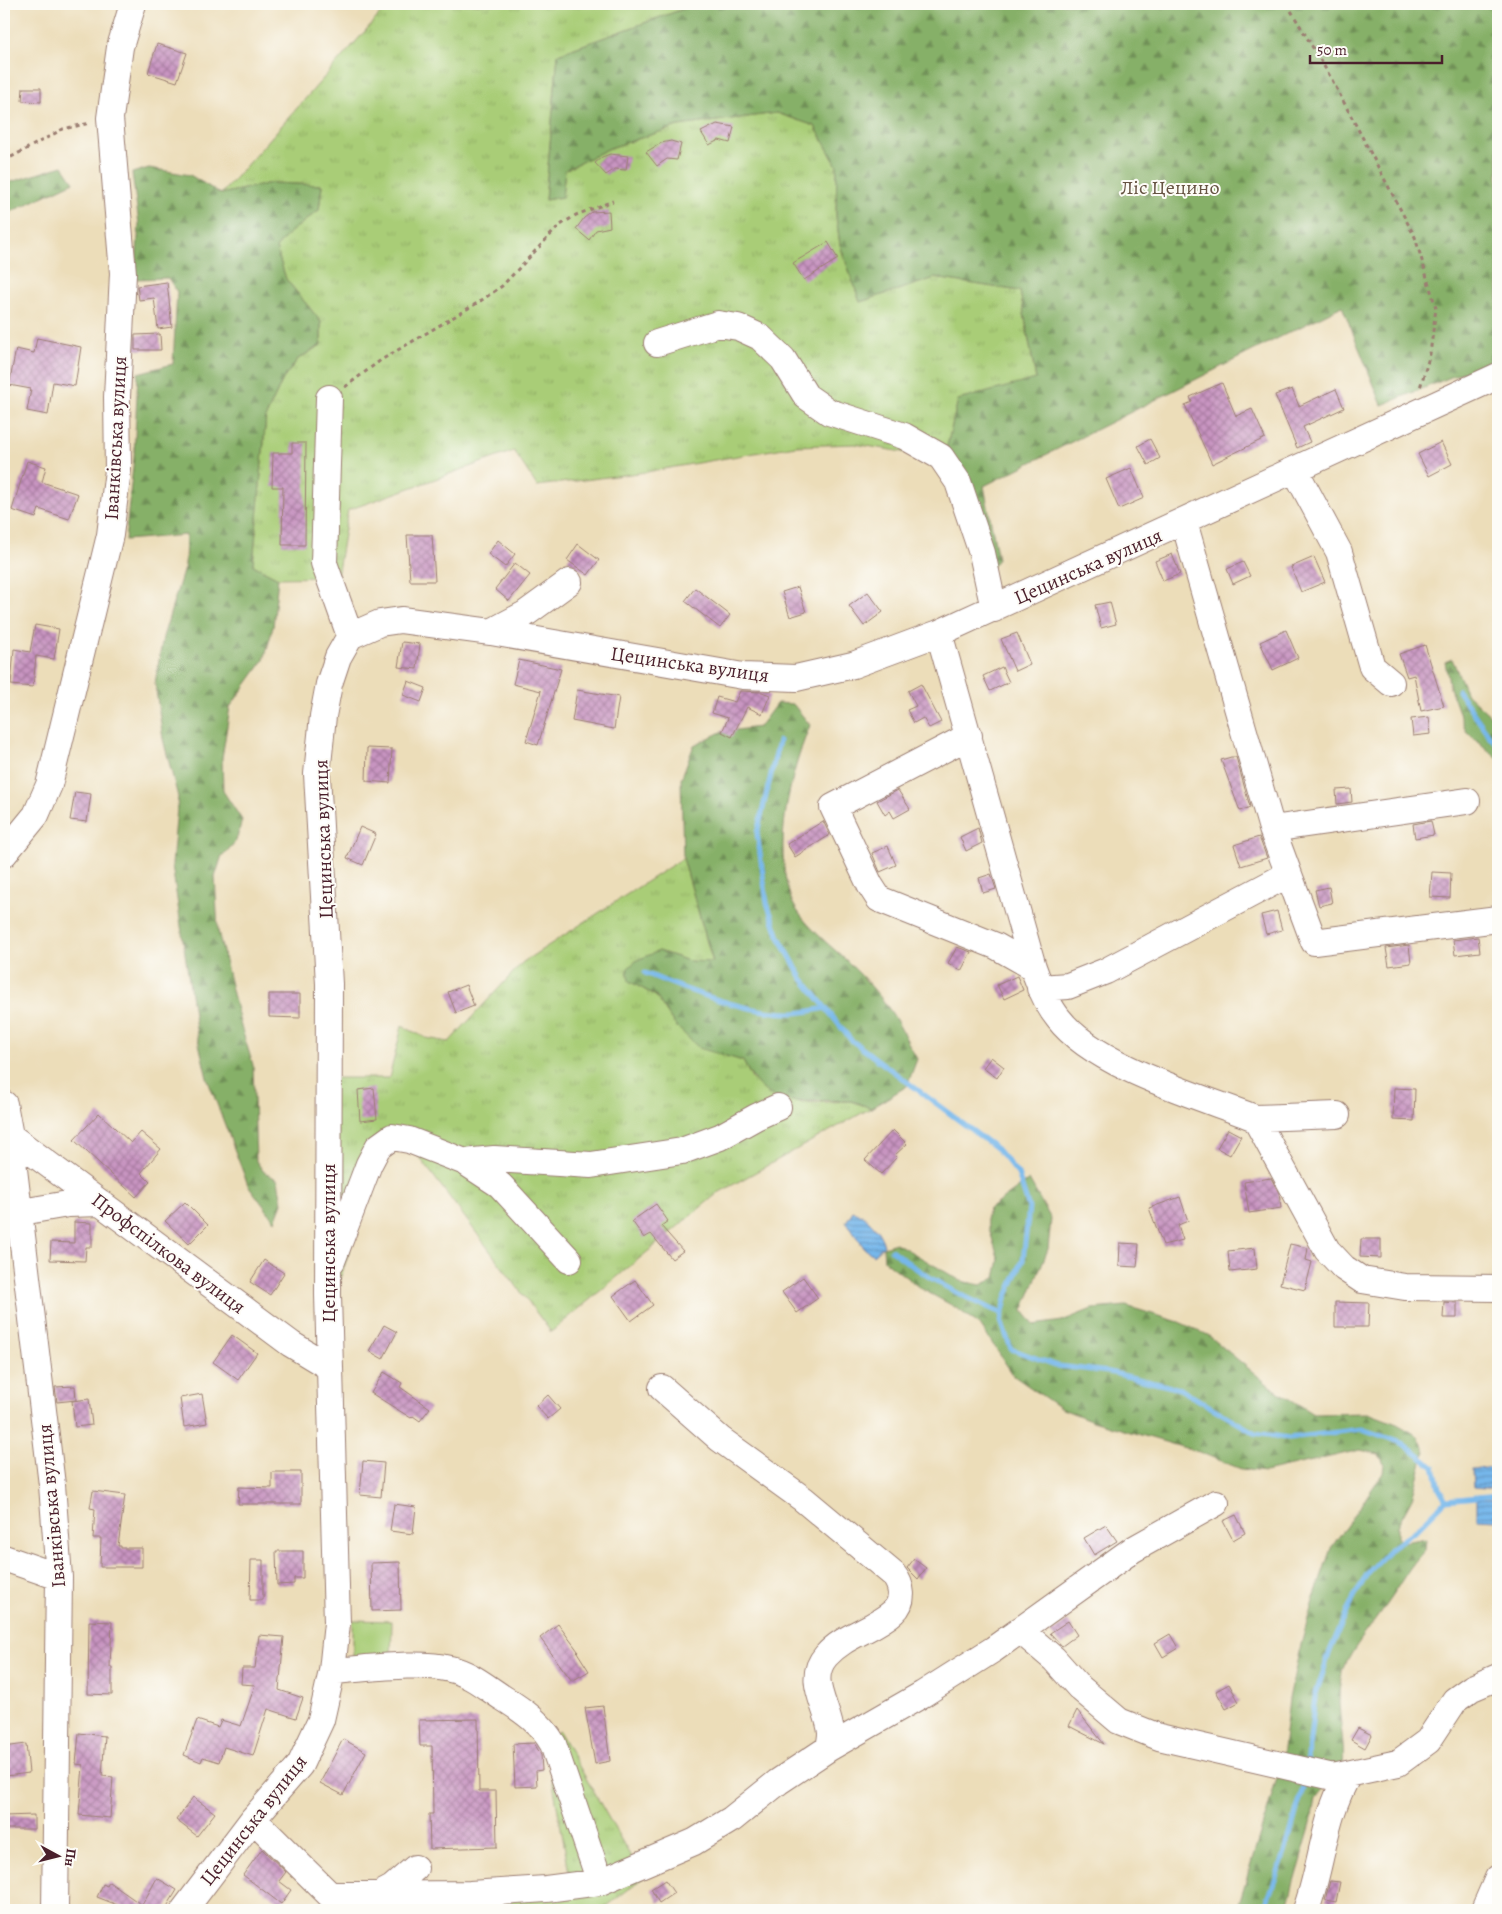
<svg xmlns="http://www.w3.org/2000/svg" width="1502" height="1914" font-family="Alegreya,serif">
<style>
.grass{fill:url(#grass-tufts);stroke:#7a7651}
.forest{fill:url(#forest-firs);stroke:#68684a}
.green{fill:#a9cd77;stroke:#7a7651}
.water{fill:url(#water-rules);stroke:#606b8b}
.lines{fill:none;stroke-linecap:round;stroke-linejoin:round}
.stream{stroke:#76b7eb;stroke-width:5}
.building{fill:url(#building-cross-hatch)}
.minor-casing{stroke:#9b7e72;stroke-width:28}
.path{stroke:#9b7e72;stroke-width:3;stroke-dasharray:4 4;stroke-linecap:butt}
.minor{stroke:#fff;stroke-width:26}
.labels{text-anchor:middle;stroke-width:4;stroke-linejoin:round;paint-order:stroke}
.park-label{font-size:20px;fill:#665342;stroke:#fdfcf7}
.street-label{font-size:20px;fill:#4a1f2b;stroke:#fdfcf7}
</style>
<defs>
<pattern id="grass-tufts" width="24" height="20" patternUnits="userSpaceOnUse" patternTransform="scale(1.25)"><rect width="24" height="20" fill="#a9cd77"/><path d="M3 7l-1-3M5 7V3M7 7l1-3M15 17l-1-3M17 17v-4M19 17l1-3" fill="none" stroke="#93b067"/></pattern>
<pattern id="forest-firs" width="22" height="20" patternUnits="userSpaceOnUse" patternTransform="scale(1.25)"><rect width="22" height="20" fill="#86b068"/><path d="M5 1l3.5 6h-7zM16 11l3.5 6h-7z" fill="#708f56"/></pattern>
<pattern id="water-rules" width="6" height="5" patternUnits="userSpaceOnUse" patternTransform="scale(1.25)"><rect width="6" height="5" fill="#76b7eb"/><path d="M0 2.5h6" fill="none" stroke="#6394bf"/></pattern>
<pattern id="building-cross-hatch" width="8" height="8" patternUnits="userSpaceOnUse" patternTransform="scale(1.25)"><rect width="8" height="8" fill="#c894c1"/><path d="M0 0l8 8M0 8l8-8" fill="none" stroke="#a4789d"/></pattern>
</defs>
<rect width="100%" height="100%" fill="#fdfcf7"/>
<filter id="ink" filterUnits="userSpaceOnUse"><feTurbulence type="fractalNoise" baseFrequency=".02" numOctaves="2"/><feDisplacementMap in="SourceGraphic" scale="10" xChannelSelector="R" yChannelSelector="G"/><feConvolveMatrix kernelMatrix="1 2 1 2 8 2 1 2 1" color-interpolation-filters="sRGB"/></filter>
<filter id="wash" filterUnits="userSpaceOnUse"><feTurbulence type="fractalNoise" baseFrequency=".0096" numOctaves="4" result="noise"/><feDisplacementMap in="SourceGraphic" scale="20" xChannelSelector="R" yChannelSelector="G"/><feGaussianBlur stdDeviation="1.12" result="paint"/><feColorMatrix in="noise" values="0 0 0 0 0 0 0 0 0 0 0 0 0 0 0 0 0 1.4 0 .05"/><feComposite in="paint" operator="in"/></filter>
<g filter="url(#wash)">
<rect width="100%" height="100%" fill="#ecddb9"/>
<path class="grass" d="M389 4H697L558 54 545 200 562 197 565 170 610 148 678 126 777 113 815 126 837 166 836 215 840 245 860 302 935 278 1020 291 1036 380 958 400 944 459 855 444 795 446 646 472 537 486 514 451 348 510 337 577 278 578 253 565 266 416 283 379 298 359 321 345V322L286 279 276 248 288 234 319 210 322 185 271 183 221 194Z
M683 858 713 963 689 961 659 951 629 981 656 996 675 1025 727 1056 743 1061 752 1079 802 1103 851 1101 871 1108 718 1193 551 1332 414 1150 389 1151 360 1217 339 1283 317 1078H389L402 1026 426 1038 449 1042 523 962Z
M559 1731 643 1878 602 1910H328L570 1878 545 1739Z"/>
<path class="forest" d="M697 4H1498V358L1382 405 1342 306 984 486 998 559 989 571 944 459 958 400 1036 379 1020 291 935 278 860 302 840 245 836 215 837 166 815 126 777 113 678 126 610 148 565 170 562 197 545 200 558 54Z
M63 166 74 182 4 215V184Z
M149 168 190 175 221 194 271 183 322 185 319 210 288 234 276 248 286 279 321 322V345L298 359 283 379 266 416 253 565 278 578 273 627 264 660 230 707 222 758 223 791 242 820 236 841 221 858 215 877 218 931 240 1023 253 1065 256 1161 264 1172 278 1180 282 1203 275 1221 248 1185 207 1078 197 1035 172 865 178 797 163 739 155 683 163 637 185 565 186 535 125 540 134 457 138 373 173 364 177 292 168 278 135 279 139 224 132 173Z
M1452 659 1467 694 1498 723V759L1466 731 1450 688 1445 662Z
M777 703 793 704 810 725C790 775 772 846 791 899 799 920 827 943 844 958 859 973 875 989 887 1006 899 1022 907 1042 917 1059L907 1086 871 1108C864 1106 856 1101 849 1101 800 1097 770 1117 743 1061L699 1048 675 1025 656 996 629 981 627 969 637 960 659 951 689 961 713 962 683 858 681 779 694 745 721 732 759 727Z
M1029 1180 1051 1219 1048 1249 1023 1311 1034 1325 1062 1321 1092 1309 1126 1306 1179 1322 1208 1335 1271 1387 1314 1414 1368 1413 1397 1424 1418 1436 1425 1451 1412 1498 1397 1526V1537L1405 1542 1426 1538 1425 1550C1409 1566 1400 1585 1387 1603 1374 1624 1346 1654 1341 1678 1334 1711 1348 1742 1342 1774L1329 1781 1315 1799 1311 1824 1286 1910H1237L1281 1765 1289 1699 1299 1652 1313 1601 1331 1548 1383 1473 1384 1464 1379 1454 1360 1450 1265 1472 1241 1469 1199 1452 1093 1421 1060 1408 1014 1376 980 1325 955 1307 920 1288 884 1260 883 1247 896 1243 961 1281 981 1285 995 1278 999 1260 986 1219 989 1209Z"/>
<path class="green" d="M353 1620 392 1621 391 1663 353 1662Z"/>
<path class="water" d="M853 1211C867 1215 880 1231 884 1245L873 1255 865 1249 846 1222Z
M1498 1465V1489L1473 1487 1472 1469 1493 1468Z
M1477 1499H1498V1520L1477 1519Z"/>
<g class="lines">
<path class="stream" d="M1458 691 1490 737 1498 744
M779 741 757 833 767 903 779 937 802 978 851 1040 997 1149 1018 1174 1029 1208 1023 1260 1006 1298 1001 1321 1011 1349 1058 1366 1109 1372 1180 1389 1255 1433 1289 1438 1362 1429 1402 1443 1434 1467 1439 1488 1446 1500 1498 1495
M645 973C685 990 752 1015 795 1013 805 1012 816 1010 826 1008
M891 1250C929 1280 959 1295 1003 1314
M1307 1765 1315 1697 1330 1651 1348 1609 1367 1574 1392 1547 1413 1533 1446 1500
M1264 1910 1285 1853 1304 1784"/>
</g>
<g id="blocks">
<path class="building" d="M157 44 187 53 177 82 148 73Z
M23 88H41V102L22 101Z
M717 124 734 127 730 143 719 140 709 145 701 132Z
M671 141 681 144 677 160 667 159 657 166 646 152 661 143Z
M610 154 628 156 626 170 615 169 606 175 595 163 602 157Z
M609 211 610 227 596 230 589 240 576 229 584 218 592 212Z
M828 242 838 259 804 280 793 263Z
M167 282 172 327 158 329 154 298 139 300 137 286Z
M160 334 161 350H135V335Z
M37 338 81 347 75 386 53 382 48 415 27 411 31 389 9 385 16 349 34 353Z
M1222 383 1236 416 1252 409 1265 438 1212 464 1185 405 1192 402 1190 397Z
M1292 389 1299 406 1336 389 1344 408 1303 427 1310 442 1297 448 1275 395Z
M1150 439 1160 458 1148 465 1138 446Z
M1441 442 1452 464 1429 476 1418 454Z
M292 443H306L305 545H282L283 487H272L273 453H292Z
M27 461 46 467 42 482 78 494 69 519 39 509 36 518 12 510Z
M1131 468 1144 498 1119 509 1106 479Z
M407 535H432L435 581H410Z
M498 540 515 554 505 567 488 554Z
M578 544 599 560 588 575 567 560Z
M1172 554 1180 574 1163 581 1155 561Z
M1314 557 1325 582 1301 592 1291 567Z
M1243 562 1250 576 1233 584 1227 569Z
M515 563 530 575 509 601 495 589Z
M798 587 806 612 790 617 782 592Z
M695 588 730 615 720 628 685 601Z
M868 592 883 612 864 626 849 606Z
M1110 602 1116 624 1101 628 1095 605Z
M35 625 59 629 54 659 36 656 33 687 11 685 14 649 30 652Z
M1286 630 1298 658 1273 670 1260 642Z
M1017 633 1030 664 1015 671 1001 639Z
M402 642 420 644 417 669 398 667Z
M1425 645 1444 706 1421 711 1414 675 1407 677 1399 654Z
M519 660 561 669 538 745 526 741 541 691 513 684Z
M1002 667 1009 682 990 691 983 676Z
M408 681 426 688 421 702 403 695Z
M921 684 941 722 929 728 923 718 914 723 907 710 916 706 908 691Z
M577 690 619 697 614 729 572 721Z
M740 691 762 692 770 695 762 714 747 707 732 737 722 732 728 718 712 713 717 697 735 702Z
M1429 717 1431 734 1413 736 1411 719Z
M367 748 392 749 390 783 366 781Z
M1231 757H1236L1250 807 1240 811 1221 760Z
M1351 789 1352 802 1337 804 1336 790Z
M898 790 910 809 894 818 890 811 885 815 877 801Z
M75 792 91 794 87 822 70 820Z
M823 821 830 835 795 857 787 844Z
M1431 821 1434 835 1415 838 1413 824Z
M360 827 376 834 363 865 347 858Z
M978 828 982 843 966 851 960 837Z
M1259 837 1267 858 1241 866 1234 845Z
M888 846 896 865 880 872 872 853Z
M1432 872 1451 873 1450 898 1430 897Z
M991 874 996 889 983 893 979 878Z
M1329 887 1332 903 1319 906 1315 890Z
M1277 911 1282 930 1266 934 1261 915Z
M1478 937 1480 952 1455 955 1453 940Z
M1409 945 1411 963 1389 966 1386 948Z
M957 947 971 952 961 971 948 963Z
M1017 976 1023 990 1004 999 997 985Z
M466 985 474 1006 456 1013 448 992Z
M269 994H300V1018L269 1017Z
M991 1057 1004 1067 997 1078 983 1068Z
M374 1088 377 1119 360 1121 358 1090Z
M1394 1088 1415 1089 1414 1121 1393 1120Z
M99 1113 131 1143 141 1132 161 1149 141 1173 150 1182 136 1197 74 1140Z
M1228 1129 1241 1136 1230 1155 1217 1148Z
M893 1130 907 1144 895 1155 897 1157 881 1174 865 1160Z
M1271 1178 1279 1193 1281 1208 1249 1213 1244 1182Z
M1180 1197 1188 1221 1178 1225 1183 1240 1163 1245 1149 1208Z
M185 1202 208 1225 189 1244 165 1221Z
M656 1204 668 1221 661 1226 683 1251 672 1259 651 1234 644 1238 632 1221Z
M74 1222 92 1223V1247H86L85 1261 50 1260 51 1242 74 1243Z
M1361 1239H1381V1258L1360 1257Z
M1120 1243 1139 1244 1137 1267 1119 1266Z
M1290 1244 1308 1248 1306 1260 1312 1262 1305 1290 1280 1284Z
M1255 1248 1257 1269 1230 1272 1228 1251Z
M264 1260 284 1273 270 1295 250 1282Z
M803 1277 818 1298 797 1313 782 1292Z
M635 1280 653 1305 631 1321 613 1296Z
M1335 1302 1369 1303 1368 1327H1335Z
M1444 1302 1457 1303V1318H1443Z
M384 1325 397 1332 383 1359 369 1351Z
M232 1335 257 1353 238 1380 213 1362Z
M384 1372 402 1383 400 1387 430 1408 420 1421 413 1416 411 1418 371 1393Z
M75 1386 76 1400 57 1402 55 1387Z
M202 1394 207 1423 184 1427 180 1398Z
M548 1395 560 1409 548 1419 536 1406Z
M89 1399 92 1425 75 1427 72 1401Z
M363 1461 384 1463 381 1497 360 1495Z
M272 1472H301V1504H238L239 1487 272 1488Z
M93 1491 125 1495 118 1546H121V1548H142V1567H100L101 1538H93L95 1509 90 1508Z
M394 1504 416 1507 413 1534 390 1531Z
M1236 1515 1245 1533 1233 1540 1223 1521Z
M1106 1525 1117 1541 1094 1555 1084 1538Z
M276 1551H303V1578H294V1584L277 1585Z
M914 1559 926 1568 918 1579 907 1568Z
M251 1560H263V1600H250Z
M400 1562 401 1610 372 1611 371 1563Z
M89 1621 112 1622 110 1667H112V1695L88 1694Z
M1068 1621 1077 1635 1062 1646 1050 1633Z
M558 1624 578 1651 577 1652 589 1671 572 1681 540 1638Z
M1170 1634 1178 1648 1163 1657 1155 1643Z
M259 1635 284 1637 279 1690 303 1698 296 1718 268 1709 253 1756 224 1747 219 1762 203 1757 201 1762 184 1755 197 1720 218 1727 221 1720 241 1726 255 1685 241 1684 242 1668H255Z
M1229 1684 1239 1702 1226 1709 1216 1691Z
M603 1706 610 1761 595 1764 585 1708Z
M1077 1710 1104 1744 1069 1726Z
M478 1719 479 1791H496L497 1847 430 1849 429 1814H433L432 1746H420L419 1720Z
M1358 1728 1372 1735 1365 1748 1351 1740Z
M79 1733 105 1736 102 1776 113 1777 110 1818 79 1815 83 1765 76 1764Z
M343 1739 366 1752 343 1795 320 1783Z
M534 1743 541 1755 542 1770 536 1771 537 1786 515 1787 513 1744Z
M26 1744 29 1773 6 1776 4 1747Z
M193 1797 215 1813 197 1836 176 1820Z
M34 1815V1829H4V1816Z
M262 1849 286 1872 279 1881 291 1890 281 1904 243 1875Z
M157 1878 177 1890 165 1910H130L97 1897 103 1884 107 1886 109 1882 142 1905Z
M665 1880 674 1893 659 1903 651 1889Z
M1330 1881 1340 1882 1336 1902 1325 1900Z"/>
</g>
</g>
<g filter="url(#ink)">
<use href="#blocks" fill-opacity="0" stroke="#9b7e72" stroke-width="1"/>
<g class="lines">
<defs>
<path id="minor" d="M657 343 718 324 738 327 760 337 783 359 806 396 829 412 904 436 941 457 958 482 982 553 994 609
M329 398 324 563 350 636
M1295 470 1339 552 1372 667 1391 683
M1184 522 1272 829 1314 942 1498 919
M491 632 525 614 569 582
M939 633 1033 967C1039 984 1046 1003 1058 1018 1095 1067 1199 1096 1255 1118L1327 1250 1344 1268 1362 1280 1405 1287 1498 1288
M969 736 833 807 870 885 879 899 996 946 1033 967
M1272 829 1467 801
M4 854 36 815 49 785 110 535 118 470 117 397 123 273 110 118 120 47 133 4
M1040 988 1068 986 1106 971 1287 875
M4 1104 10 1136 52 1485 59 1577 55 1910
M1255 1118 1337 1115
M10 1136 291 1344 329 1367
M465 1162 500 1185 569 1260
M4 1215 68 1204 101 1203
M332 1261 369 1164 378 1147 392 1137 409 1140 465 1162 494 1159 591 1165 682 1151 720 1137 756 1117 778 1107
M662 1388 720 1439 803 1499 893 1574C902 1585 905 1601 893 1612 873 1630 844 1635 826 1656 805 1680 829 1707 831 1733 831 1738 830 1743 829 1748
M4 1558 59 1577
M1020 1630 1054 1659 1079 1687 1119 1721 1159 1737 1333 1777 1398 1763 1428 1741 1455 1700 1472 1688 1498 1677
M332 1671C366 1669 418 1661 450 1669 470 1673 487 1688 503 1698 524 1711 541 1723 553 1744L600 1882
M253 1819 343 1908
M330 1895 470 1894 546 1889 600 1882 694 1842 732 1819 778 1782 829 1748 923 1694 994 1649 1132 1550 1216 1503
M377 1896 392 1888 415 1868
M184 1910 253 1819 300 1765 321 1720 332 1671 337 1623 328 1295 329 984 317 774 323 716 329 684 338 657 350 636 380 623 401 620 491 632 743 676 796 678 853 665 939 633 1498 376
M1306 1910C1322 1866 1324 1814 1349 1774
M1484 1910 1498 1878"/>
</defs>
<use href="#minor" class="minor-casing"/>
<path class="path" d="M1287 4 1331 78 1415 237 1436 308 1430 354 1420 388
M4 161 63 129 90 123
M345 387 381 360 479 302 502 286 559 226 576 215 613 201"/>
<use href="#minor" class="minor"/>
</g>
</g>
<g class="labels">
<g class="park-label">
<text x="1170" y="194">Ліс Цецино</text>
</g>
<g class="street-label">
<text transform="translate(115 438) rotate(-87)" y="7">Іванківська вулиця</text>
<text transform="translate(1088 566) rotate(-24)" y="7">Цецинська вулиця</text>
<text transform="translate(690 664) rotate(8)" y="7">Цецинська вулиця</text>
<text transform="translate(323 839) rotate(-92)" y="7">Цецинська вулиця</text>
<text transform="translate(328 1243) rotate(-90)" y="7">Цецинська вулиця</text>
<text transform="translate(169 1253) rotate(37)" y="7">Профспілкова вулиця</text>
<text transform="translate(51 1506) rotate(-95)" y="7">Іванківська вулиця</text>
<text transform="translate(253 1820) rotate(-52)" y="7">Цецинська вулиця</text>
</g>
</g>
<rect width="1502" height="1914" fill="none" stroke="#fdfcf7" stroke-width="20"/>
<g transform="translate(58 1856) rotate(97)" stroke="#fdfcf7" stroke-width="4" paint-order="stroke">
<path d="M0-4L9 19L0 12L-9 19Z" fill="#4a1f2b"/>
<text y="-8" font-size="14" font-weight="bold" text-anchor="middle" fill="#4a1f2b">Пн</text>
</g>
<path d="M1310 55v8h132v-8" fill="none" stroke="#4a1f2b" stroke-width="2.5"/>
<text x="1317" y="55" font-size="15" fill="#4a1f2b" stroke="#fdfcf7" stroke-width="4" paint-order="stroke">50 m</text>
</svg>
